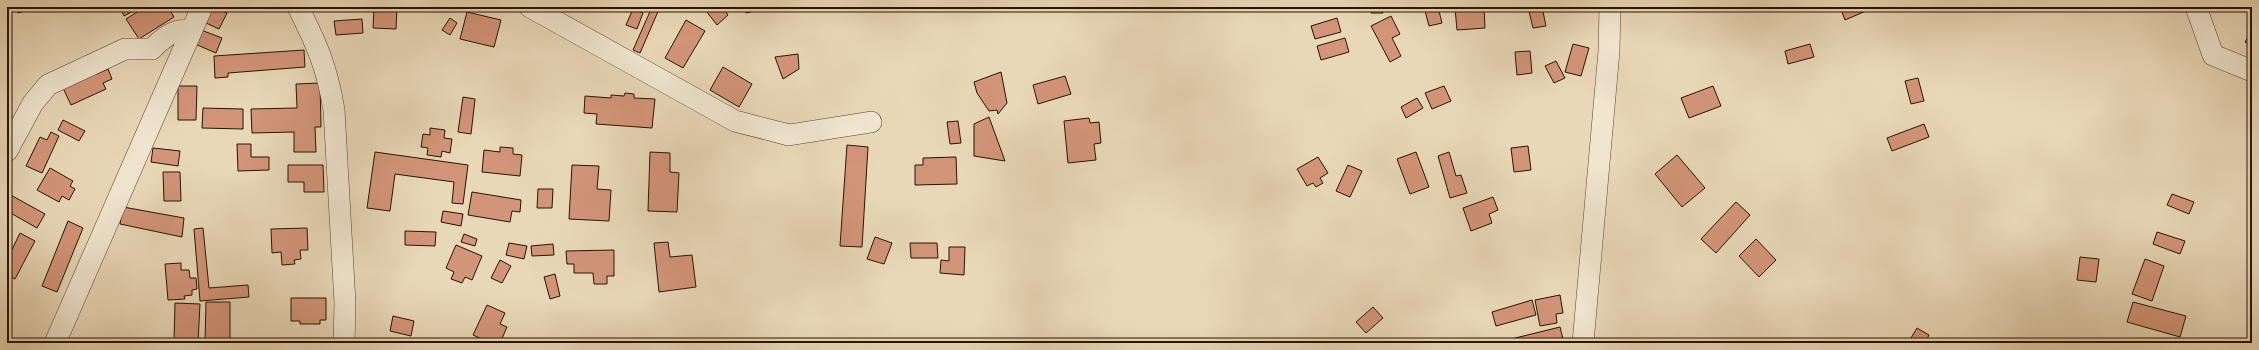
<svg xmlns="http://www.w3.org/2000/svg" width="2259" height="350" font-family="'IM FELL French Canon',serif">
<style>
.building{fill:#d3957a;stroke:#271401}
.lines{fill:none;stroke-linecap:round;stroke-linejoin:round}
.minor-casing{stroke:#58452e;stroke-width:22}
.minor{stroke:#f1e6d0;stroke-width:21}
</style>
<rect width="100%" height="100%" fill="#e9d8b7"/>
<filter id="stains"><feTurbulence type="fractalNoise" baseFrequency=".005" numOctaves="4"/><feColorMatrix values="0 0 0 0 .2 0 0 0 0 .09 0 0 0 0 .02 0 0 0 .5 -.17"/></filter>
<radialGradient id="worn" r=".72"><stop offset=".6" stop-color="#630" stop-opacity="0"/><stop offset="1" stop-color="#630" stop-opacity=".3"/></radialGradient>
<path class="building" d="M16 7H39L18 13Z
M120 7H136L137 9 124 16Z
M145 7H168L174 17 139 39 126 19Z
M213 7 227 13 219 29 206 23Z
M374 7H397L396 29 373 28Z
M652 7H660L640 53 633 50Z
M703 7H722L728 15 717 25Z
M745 7H763L764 9 746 13Z
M1371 7H1382L1383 13H1371Z
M1424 7H1438L1442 23 1429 26Z
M1484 7 1485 28 1457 30 1455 8Z
M1528 7H1542L1546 26 1533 28Z
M1840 7H1865L1866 11 1845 20Z
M2233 7H2252V11Z
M633 9 643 13 637 29 626 25Z
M467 12 501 20 494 47 460 39Z
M1391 16 1400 34 1392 38 1401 56 1390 62 1371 26Z
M450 18 457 23 450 35 442 30Z
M1337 18 1341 32 1315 39 1311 26Z
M362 19 363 33 336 35 334 21Z
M686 20 705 31 683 68 665 58Z
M201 30 222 38 216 53 195 44Z
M2252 31V46L2245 42Z
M1345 38 1349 52 1321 60 1317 46Z
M1573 44 1589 48 1581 76 1565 72Z
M1810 44 1814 57 1788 64 1785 51Z
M304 50 305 67 228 73V77L215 78 214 56Z
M1530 51 1532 73 1517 75 1515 52Z
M798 54 799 69 783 79 775 57Z
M1556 61 1565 78 1554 83 1545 66Z
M723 67 752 84 739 107 710 90Z
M108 69 112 79 103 83 106 89 71 105 62 86 96 71 97 74Z
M1001 72 1007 103 998 114 997 110 989 111 977 93 974 82Z
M1065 76 1071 94 1038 104 1033 85Z
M1918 78 1924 101 1911 104 1905 81Z
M320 83 321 127H315L316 152H294V132L252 133 251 109 297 108 296 84Z
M178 86H197L196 120H178Z
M1444 86 1451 101 1432 109 1425 93Z
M1713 86 1721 106 1689 118 1681 98Z
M625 93 634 94V98L655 99 652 128 596 124 597 114 584 113 585 96 611 98V95L624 96Z
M463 97 475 99 471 134 458 132Z
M1417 98 1423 108 1406 118 1401 107Z
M203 108 243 109V129L202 128Z
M989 117 1005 161 974 156V124Z
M1089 118 1090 123 1099 122 1101 143 1094 144 1096 160 1068 163 1064 121Z
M63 120 85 131 79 141 58 130Z
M958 121 961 143 950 144 947 122Z
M1924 124 1929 137 1892 151 1887 138Z
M430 128 445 130 444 138 452 139 450 153 442 151 441 157 427 155 428 148 421 147 423 134 430 135Z
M51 132 59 136 42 173 26 166 40 137 47 140Z
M237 144H251V157H269V170L238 171Z
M847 145 868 147 862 247 840 246Z
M1528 146 1531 170 1514 172 1511 148Z
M500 147 513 148V154L522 155 520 176 482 172 484 150 500 152Z
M153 148 180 151 178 166 151 162Z
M375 152 468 165 463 204 452 203 454 182 395 174 390 211 367 208Z
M650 152 670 153V172L679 173 677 212 648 211Z
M1416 152 1429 187 1410 194 1397 159Z
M1449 152 1456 176 1461 175 1467 193 1450 198 1438 156Z
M1677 155 1705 188 1682 207 1655 174Z
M956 157 957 184 915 185V165H923V158Z
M1318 157 1328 173 1320 178 1323 183 1316 187 1313 183 1307 186 1297 169Z
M288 165H323L324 192H304V182H288Z
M572 165 599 166 597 189 611 190 609 221 569 219Z
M1348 165 1362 171 1350 197 1336 191Z
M50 168 73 181 70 186 75 189 69 200 62 196 59 202 37 190Z
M163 172H180L181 201H164Z
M538 189H553L552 208H537Z
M472 192 521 200 520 212 512 211 510 222 468 215Z
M7 193 45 214 37 228 7 211Z
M2172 194 2194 202 2189 214 2167 205Z
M1493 197 1498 210 1489 214 1492 223 1471 231 1463 208Z
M1736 202 1750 215 1716 253 1701 239Z
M123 207 184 218 182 237 120 224Z
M443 211 463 214 461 226 441 222Z
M68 221 83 228 57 292 42 286Z
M203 228 209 288 248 285 249 297 200 301 194 229Z
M307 228 308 250H300L301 259 294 260 295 264 282 265 281 252 272 253 271 229Z
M405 231 436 232 435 246 405 245Z
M2157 232 2185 241 2180 254 2153 244Z
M20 233 35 241 15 279 7 275V260Z
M464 234 477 239 475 246 461 242Z
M875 237 892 243 884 264 867 259Z
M1756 239 1776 260 1759 277 1739 256Z
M668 242 670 257 692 255 696 287 659 292 654 243Z
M509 243 527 246 524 259 506 255Z
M910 243H937L938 258H911Z
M553 244 554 255 532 256 531 246Z
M456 245 482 256 472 280 465 277 462 283 451 279 454 272 446 268Z
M949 247H965L964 275 940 273 941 260 949 261Z
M614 250V276H607V284H594L593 273H574V264H567L566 251Z
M2080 257 2099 259 2096 282 2077 280Z
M2145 259 2164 266 2152 301 2132 294Z
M500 260 511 266 502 283 491 278Z
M181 263V270H189L190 278H196L197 289 192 290V295L184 296 185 299 168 300 165 264Z
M555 274 560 296 550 299 544 277Z
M1560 295 1563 313 1556 314 1557 323 1540 326 1535 300Z
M291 298H326V320H320V324H300V321H291Z
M1532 300 1536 315 1496 326 1492 312Z
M206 302H230V343H205Z
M2133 302 2186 316 2180 337 2127 322Z
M175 303 200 304 198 343H174Z
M487 305 505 313 500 324 507 327 500 343H490L473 335Z
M1373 307 1383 318 1366 333 1356 322Z
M393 316 414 321 411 336 390 331Z
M1560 327 1564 343H1495Z
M1917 328 1929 335 1925 343H1908Z
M1073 339 1090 343H1074Z"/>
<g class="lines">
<defs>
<path id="minor" d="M298 7C317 45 327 67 334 110L345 303 344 343
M530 7 735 121 789 135 871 122
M2196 7 2213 55 2252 71
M7 151 33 103 48 85 125 49H152C164 37 174 28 191 31
M55 343 202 7
M1583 343 1609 51 1610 7"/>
</defs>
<use href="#minor" class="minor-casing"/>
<use href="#minor" class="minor"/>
</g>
<rect width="2259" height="350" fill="none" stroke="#e9d8b7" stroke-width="24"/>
<rect x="8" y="8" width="2243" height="334" fill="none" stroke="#271401" stroke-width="2"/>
<rect x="12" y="12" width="2235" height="326" fill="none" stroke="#271401"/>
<rect width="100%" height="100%" filter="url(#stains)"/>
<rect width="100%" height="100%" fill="url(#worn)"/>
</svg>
